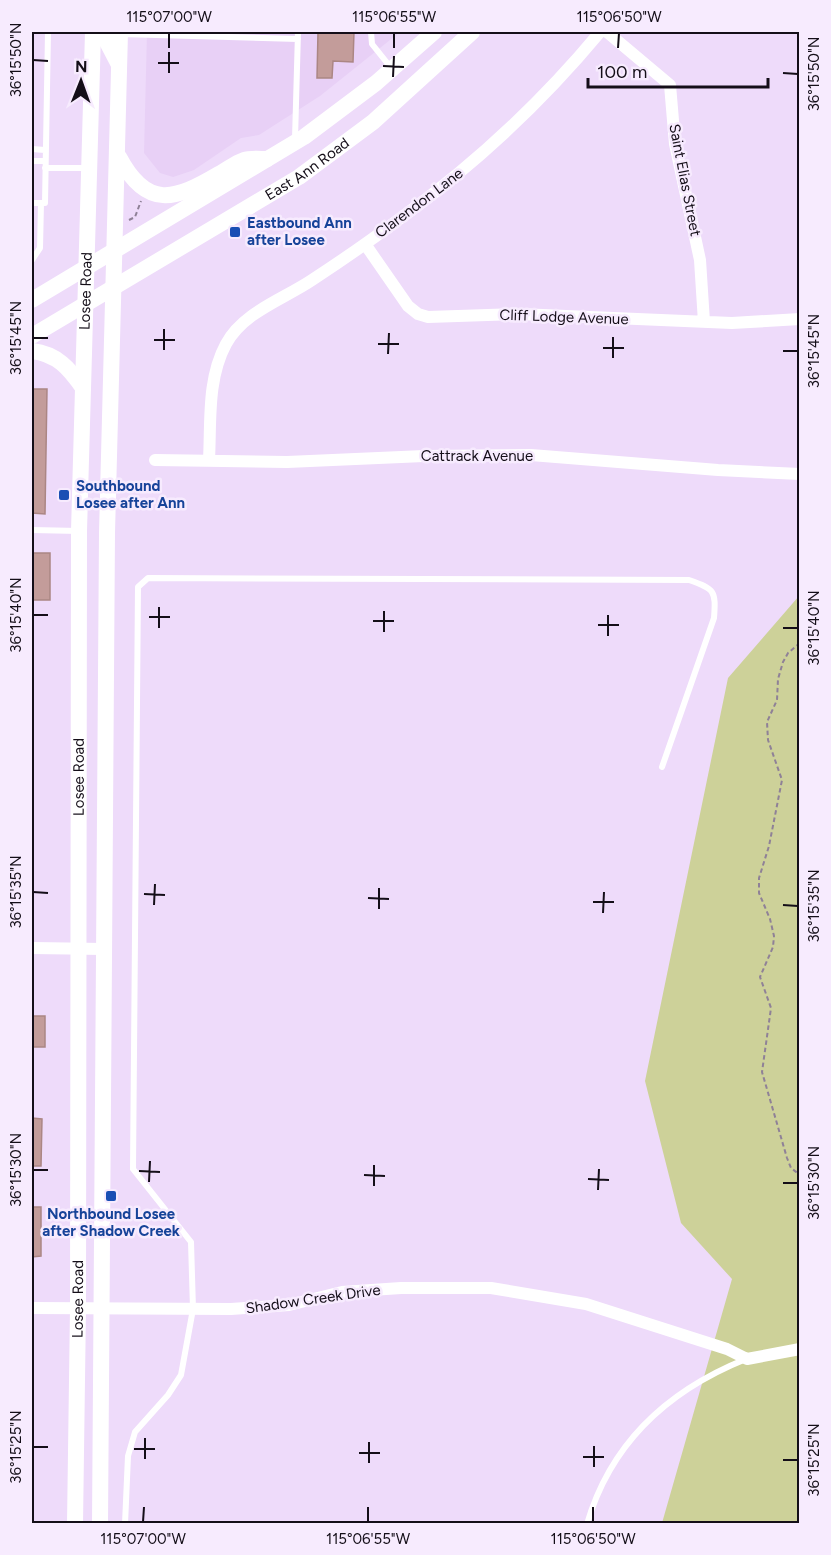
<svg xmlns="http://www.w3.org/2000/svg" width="831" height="1555" viewBox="0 0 831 1555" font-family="Figtree,sans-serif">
<rect width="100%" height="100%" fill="#eedbfa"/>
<path fill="#e8d0f6" d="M147,32h253l-80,64 -61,39 -18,3 -47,32 -21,7 -13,-4 -16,-20z"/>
<path fill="#cdd199" d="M799,596v927h-137l70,-244 -51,-56 -36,-142 83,-403z"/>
<path fill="#c39c9a" stroke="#ab8684" stroke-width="1.5" d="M318,32h36l-1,30 -20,-1 -1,17h-15z
M32,389h15l-2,125 -13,-1z
M33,553h17v47h-18z
M32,1016h13v31h-13z
M32,1118l10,1 -1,47h-9z
M32,1207h9v49l-9,1z"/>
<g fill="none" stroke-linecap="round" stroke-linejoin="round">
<path stroke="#8f8197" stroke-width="2" stroke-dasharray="4.5 3" stroke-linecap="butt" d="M129,220l6,-3 6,-16
M800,643l-12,10 -5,9 -5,17 -1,21 -10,22 1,18 14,40 -13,66 -10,32v15l11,26 4,17 -1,11 -13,30 11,31 -9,64 25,86 4,10 9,7"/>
<path stroke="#fff" stroke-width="6" d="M371,32l1,12 20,25
M120,34l178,5
M295,139l3,-107
M32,149l13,1
M32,161h13
M45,168h42
M32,203h13l3,-171
M32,260l8,-12 1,-45
M32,530l47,1
M125,1524l3,-68 7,-24 33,-37 13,-20 12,-66 -2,-67 -58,-73 5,-582 10,-9 541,2c26,9 27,11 25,38l-52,149
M587,1524c24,-82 82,-134 159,-165"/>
<path stroke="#fff" stroke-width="12" d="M607,32l63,53 5,59 25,116 4,62
M365,244l43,62 10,8 10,3 91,-3 213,9 68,-4
M155,460l132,2 137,-6 107,-1 187,15 82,4
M209,460c2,-38 -2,-81 17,-116 17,-32 58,-45 86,-64 29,-19 58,-39 86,-60 75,-54 143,-117 202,-188
M32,948l72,1
M32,1308l199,1 58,-4 53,-13 59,-4h90l95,16 141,45 20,10 53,-10"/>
<g stroke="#fff" stroke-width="16">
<path d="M106,32v8l12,23"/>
<path d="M119,157c28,53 56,43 100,17 8,-4 16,-11 25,-14 6,-2 16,-1 23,-1"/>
<path d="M32,300l272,-163 72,-54 58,-51"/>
<path id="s1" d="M32,336l267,-159 74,-55 99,-90"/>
<path d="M32,351c25,3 37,17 51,37"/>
<path id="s2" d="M75,1524l3,-216 1,-777 14,-499"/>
<path d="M100,1524l7,-991 13,-501"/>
</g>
</g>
<path fill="none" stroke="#140e18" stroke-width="2" d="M169,48v-15M394,48v-15M618,48l1,-15M33,60l15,1M158,63h21M383,66l21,1M169,73v-21M783,73l15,1M393,77l1,-21M33,338h15M154,340h21M378,344h21M603,348h21M164,350v-21M783,351h15M388,354l1,-21M613,358v-21M33,615h15M149,617h21M373,621h21M598,625h21M159,628v-21M783,628h15M384,632v-21M608,636v-21M33,892l15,1M144,894l21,1M368,898l21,1M593,902h21M154,905l1,-21M783,905l15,1M379,909v-21M603,913l1,-21M33,1170h15M139,1171l21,1M364,1175l21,1M588,1179l21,1M149,1182l1,-21M783,1183h15M374,1186v-21M598,1190l1,-21M33,1447h15M134,1449h21M359,1453h21M583,1457h21M145,1459v-21M783,1460h15M369,1463v-21M594,1467v-21M143,1522l1,-15M368,1522v-15M593,1522v-15"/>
<g fill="#1a4fb4" stroke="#f7ebfe" stroke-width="2">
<rect x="229" y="226" width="12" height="12" rx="3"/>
<rect x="58" y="489" width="12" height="12" rx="3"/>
<rect x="105" y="1190" width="12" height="12" rx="3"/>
</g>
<g text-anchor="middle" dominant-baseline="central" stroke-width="5" stroke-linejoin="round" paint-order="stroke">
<g font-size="15" fill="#140e18" stroke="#f7ebfe">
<text stroke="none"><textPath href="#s1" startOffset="322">East Ann Road</textPath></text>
<text transform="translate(685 180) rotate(79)">Saint Elias Street</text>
<text transform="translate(419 203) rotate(-37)">Clarendon Lane</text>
<text stroke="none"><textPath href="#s2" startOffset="1233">Losee Road</textPath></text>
<text transform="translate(564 317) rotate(2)">Cliff Lodge Avenue</text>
<text x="477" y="456">Cattrack Avenue</text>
<text stroke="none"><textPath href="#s2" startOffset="747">Losee Road</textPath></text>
<text stroke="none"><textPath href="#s2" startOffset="225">Losee Road</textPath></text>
<text transform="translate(313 1299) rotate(-8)">Shadow Creek Drive</text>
</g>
<g font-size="15" font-weight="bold" fill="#164399" stroke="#f7ebfe" text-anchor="start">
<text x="247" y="223">Eastbound Ann<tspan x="247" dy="17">after Losee</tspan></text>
<text x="76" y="486">Southbound<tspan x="76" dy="17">Losee after Ann</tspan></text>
<text x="111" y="1214" text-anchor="middle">Northbound Losee<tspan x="111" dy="17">after Shadow Creek</tspan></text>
</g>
</g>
<rect width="831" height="1555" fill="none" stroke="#f7ebfe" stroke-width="66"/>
<g transform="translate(81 81) rotate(1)" stroke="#f7ebfe" stroke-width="4.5" paint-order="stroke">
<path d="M0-4.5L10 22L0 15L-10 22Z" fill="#140e18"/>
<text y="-9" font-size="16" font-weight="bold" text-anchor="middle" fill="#140e18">N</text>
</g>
<path d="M588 78v9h180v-9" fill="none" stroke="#140e18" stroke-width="3"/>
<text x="597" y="78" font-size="18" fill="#140e18" stroke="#f7ebfe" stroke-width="4.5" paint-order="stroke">100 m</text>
<rect x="33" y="33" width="765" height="1489" fill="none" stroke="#140e18" stroke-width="2"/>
<g font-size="15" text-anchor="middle" fill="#140e18">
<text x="169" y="22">115°07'00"W</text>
<text x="394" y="22">115°06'55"W</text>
<text x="619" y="22">115°06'50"W</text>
<text transform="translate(16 60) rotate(-90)" y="5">36°15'50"N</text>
<text transform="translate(814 74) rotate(-90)" y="5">36°15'50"N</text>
<text transform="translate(16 338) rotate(-90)" y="5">36°15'45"N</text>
<text transform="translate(814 351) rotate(-90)" y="5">36°15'45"N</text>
<text transform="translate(16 615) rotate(-90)" y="5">36°15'40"N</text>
<text transform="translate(814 628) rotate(-90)" y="5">36°15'40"N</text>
<text transform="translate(16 892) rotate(-90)" y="5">36°15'35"N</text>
<text transform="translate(814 906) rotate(-90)" y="5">36°15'35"N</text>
<text transform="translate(16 1170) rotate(-90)" y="5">36°15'30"N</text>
<text transform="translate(814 1183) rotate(-90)" y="5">36°15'30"N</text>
<text transform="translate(16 1447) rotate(-90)" y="5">36°15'25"N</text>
<text transform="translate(814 1460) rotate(-90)" y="5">36°15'25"N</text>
<text x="143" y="1544">115°07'00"W</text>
<text x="368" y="1544">115°06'55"W</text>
<text x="593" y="1544">115°06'50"W</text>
</g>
</svg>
